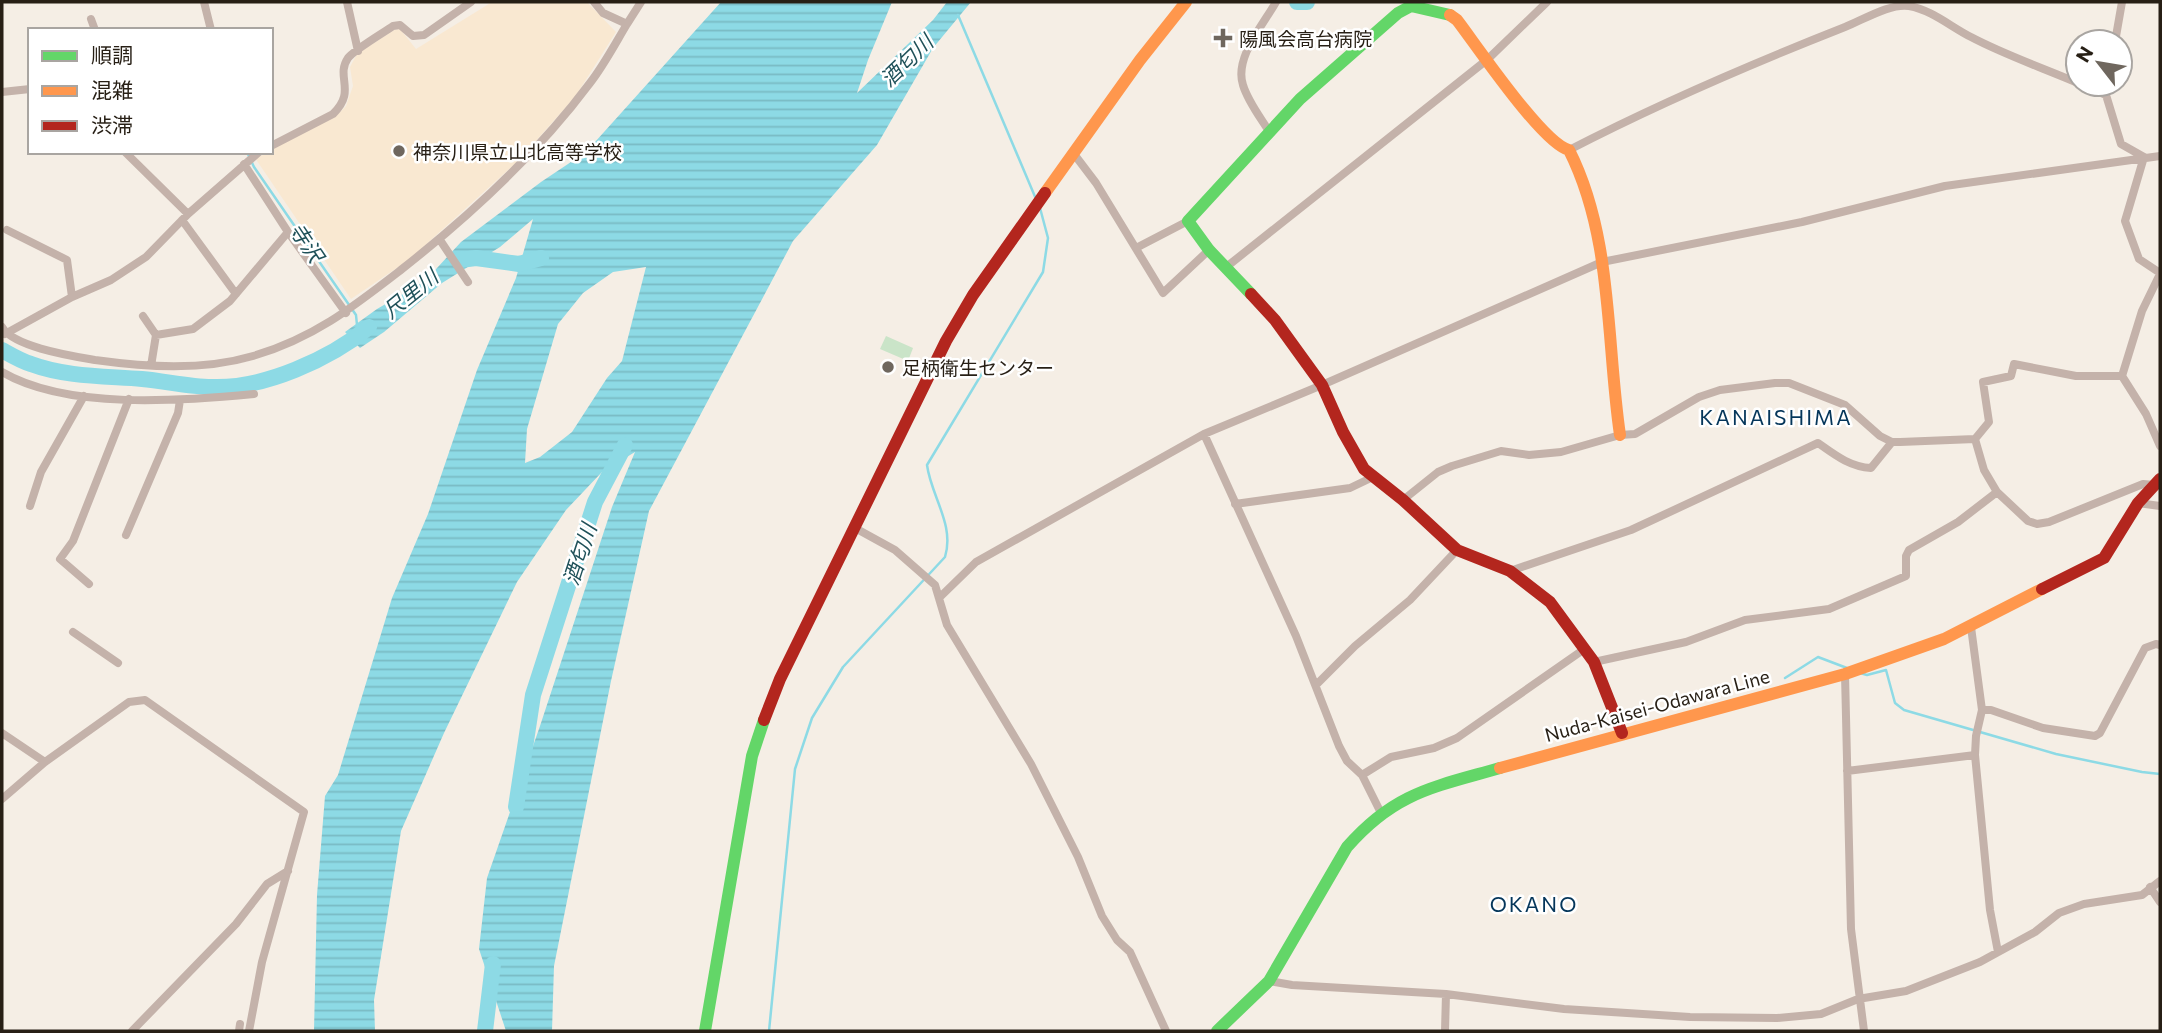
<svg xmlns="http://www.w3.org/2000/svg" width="2162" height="1033" viewBox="0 0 2162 1033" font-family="Commissioner,'Noto Sans JP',sans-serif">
<defs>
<pattern id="water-rules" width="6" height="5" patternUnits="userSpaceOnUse" patternTransform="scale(1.75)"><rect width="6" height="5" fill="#8ddae5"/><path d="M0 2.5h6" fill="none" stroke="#7abbc4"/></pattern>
</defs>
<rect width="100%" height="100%" fill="#f5eee5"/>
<path fill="#f9e8d1" d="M492,2h95l29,30 -41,65 -58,65 -107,97 -59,40 -96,-141 16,-6v-2l68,-37 7,-7 7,-20 -3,-19 7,-13 37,-24 6,-1 16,20z"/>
<path fill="#cae4c8" d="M886,336l27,12 -5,13 -28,-12z"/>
<path fill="url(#water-rules)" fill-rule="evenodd" d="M721,2h171l-24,58 -11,33 76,-73 14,-18h24l-38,46 -56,97 -84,96 -144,270 -38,170 -57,285 -2,65h-46l-27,-82 8,-71 53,-152 72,-219 23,-55 -33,20 -36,38 -49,72 -73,151 -43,98 -27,169 1,31h-61l3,-136 8,-99 13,-21 54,-177 36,-84 49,-144 39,-92 17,-59 -33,28 -58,36 -58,49 -24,16 -15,-16 32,-23 48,-28 36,-39 80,-60 45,-30zM646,267l-24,94 -15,17 -35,54 -32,25 -15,6 2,-34 31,-105 25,-31 30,-21z"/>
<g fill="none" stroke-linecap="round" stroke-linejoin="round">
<path stroke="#8ddae5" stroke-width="2.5" d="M958,15l78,184
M247,152l7,15 102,148 1,10
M1860,673l7,2 19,-5 9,33 9,7 152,44 86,18 18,2
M1785,678l33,-21 29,11
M769,1031l26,-262 17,-51 31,-51 102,-110c10,-32 -14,-61 -18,-92l116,-193 5,-34 -8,-30"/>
<path stroke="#8ddae5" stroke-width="16" d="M1297,2h10
M460,260l16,-2 43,6 22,-6
M2,350c9,5 19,11 29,14 35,13 74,12 111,15 23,2 47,8 70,8 52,2 118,-28 157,-60
M516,807l17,-112 62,-193 30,-57
M485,1031l8,-67"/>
<path stroke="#c4b2aa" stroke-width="8" d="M204,2l7,28
M347,2l11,49
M594,2l9,11 24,11 14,-22
M91,19l4,11
M2115,42l7,-40
M2081,84l25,11
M2108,84l-2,11 15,49 23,13
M2,92l28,-3
M1270,133c-9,-15 -22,-31 -27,-48 -9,-27 20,-60 33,-83
M271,146l62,-32c24,-23 2,-37 15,-56 6,-8 35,-25 45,-32l7,-1 13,11 11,-1 47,-33
M1569,150c89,-46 182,-86 276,-123 18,-7 45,-24 64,-21 23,4 42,21 62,31 34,18 72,31 107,46
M125,152l63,62
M1074,154l22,29 67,110 46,-43
M2144,157l-19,64 14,38 21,14
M244,164l44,68 58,81
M182,220l54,74
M7,230l60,30 5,37
M440,240l28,42
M1136,248l52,-27
M1225,268l263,-209 59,-57
M2160,274l-18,37 -20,65 24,38 14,32
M143,316l13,19 -5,31
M2,327c11,20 70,29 93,33 51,7 107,11 158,-4 61,-18 100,-49 149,-87 70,-55 135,-115 188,-186 14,-18 25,-39 37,-59
M5,334l67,-37 39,-17 35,-23 42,-43 71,-62
M156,335l37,-6 37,-28 58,-69
M2,372c65,38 179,29 252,22
M1204,434l92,202 43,110 8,15 15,14 19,38
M1975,439l9,31 13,22 31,29 9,3 12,-2 94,-38 12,1
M1403,500l35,-28 14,-6 49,-15 28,4 32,-3 59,-17 15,-1 64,-37 21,-7 55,-7h14l56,22 35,31 12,6h8l75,-3 14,-17 -6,-40 28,-6 3,-12 62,12h46
M2138,503l22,3
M1235,504l115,-16 23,-11
M30,506l11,-34 43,-76
M855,528l40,22 40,35 12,40 84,139 47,93 24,59 15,24 13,12 36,79
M126,535l52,-122 2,-13
M1510,571l121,-41 187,-87c17,12 32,24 53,25l21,-26
M89,584l-29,-25 13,-18 56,-142
M939,598l37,-36 228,-128 118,-49 280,-123 200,-40 143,-36 215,-30
M1971,627l11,83 -6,26 -1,19 15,155 8,42
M73,632l45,31
M1594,662l92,-20 59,-22 84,-11 77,-33v-20l3,-6 49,-28 39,-30
M1845,674l6,255 13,102
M1316,685l39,-39 55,-46 47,-50
M1982,710h9l52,18 52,8 5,-3 45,-85 11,-4 4,1
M2,733l43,29
M1847,771l128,-16
M1362,775l29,-18 43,-9 23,-10 126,-88
M2,799l43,-37 84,-60 16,-2 159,112 -42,150 -13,69
M2150,887l10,15
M1269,981l23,4 154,9 118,15 126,8 87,1 44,-4 37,-15 48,-8 74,-29 55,-30 24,-19 25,-9 58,-9 18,-14
M132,1031l104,-107 31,-40 21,-13
M239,1031l1,-7
M1445,1031l1,-37"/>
<path stroke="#63d668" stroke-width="12" d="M1251,294l-42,-44 -21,-29 112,-122 98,-86 13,-7 39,9
M705,1031l47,-275 12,-36
M1217,1031l52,-50 78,-134c48,-55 87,-60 153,-79"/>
<path stroke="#ff974d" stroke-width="12" d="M1450,15l7,5c20,26 86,124 112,130 44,87 37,190 51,285
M1045,193l95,-133 46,-58
M1500,768l345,-94 99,-35 98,-50"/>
<path stroke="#b3261e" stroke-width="12" d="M1251,294l24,26 47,65 21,47 21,37 39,31 54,50 53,21 40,31 44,60 28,71
M2042,589l62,-31 34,-55 22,-24
M764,720l16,-41 166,-338 27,-46 72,-102"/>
</g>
<g fill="#6f675e" stroke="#fff" stroke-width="2.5">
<path d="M1219.5 27.5h7v7h7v7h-7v7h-7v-7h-7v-7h7z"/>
<circle cx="399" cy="151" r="7"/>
<circle cx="888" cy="367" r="7"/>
</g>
<g text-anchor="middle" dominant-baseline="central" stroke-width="5" stroke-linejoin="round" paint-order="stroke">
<g font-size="19" fill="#271f15" stroke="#fff" text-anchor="start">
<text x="1239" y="38">陽風会高台病院</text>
<text x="413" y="151">神奈川県立山北高等学校</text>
<text x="902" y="367">足柄衛生センター</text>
</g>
<g font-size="19" fill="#271f15" stroke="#fff">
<text transform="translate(1657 705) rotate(-15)">Nuda-Kaisei-Odawara Line</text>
</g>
<g font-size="21" font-style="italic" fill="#1f5159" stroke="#fff">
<text transform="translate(906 60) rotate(-44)">酒匂川</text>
<text transform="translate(307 242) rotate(56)">寺沢</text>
<text transform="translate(410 293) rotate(-39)">尺里川</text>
<text transform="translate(579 554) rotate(-72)">酒匂川</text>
</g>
<g font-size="21" letter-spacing="2" fill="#05365a" stroke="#fff">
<text x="1776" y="416">KANAISHIMA</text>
<text x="1534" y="903">OKANO</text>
</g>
</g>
<rect width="2162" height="1033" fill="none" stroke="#271f15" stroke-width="7"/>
<rect x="28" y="28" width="245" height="126" fill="#ffffff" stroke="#a9a5a1" stroke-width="2"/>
<rect x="42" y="51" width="35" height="10" fill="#63d668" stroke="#a9a5a1" stroke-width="2"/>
<text x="91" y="63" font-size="21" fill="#271f15">順調</text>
<rect x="42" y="86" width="35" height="10" fill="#ff974d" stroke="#a9a5a1" stroke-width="2"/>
<text x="91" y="98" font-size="21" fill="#271f15">混雑</text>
<rect x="42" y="121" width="35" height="10" fill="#b3261e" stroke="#a9a5a1" stroke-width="2"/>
<text x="91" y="133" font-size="21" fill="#271f15">渋滞</text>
<g transform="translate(2099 63) rotate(301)"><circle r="33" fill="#ffffff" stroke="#a9a5a1" stroke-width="2"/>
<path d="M0-5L12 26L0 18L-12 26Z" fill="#6f675e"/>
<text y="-10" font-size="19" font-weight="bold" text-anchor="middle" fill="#271f15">N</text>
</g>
</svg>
